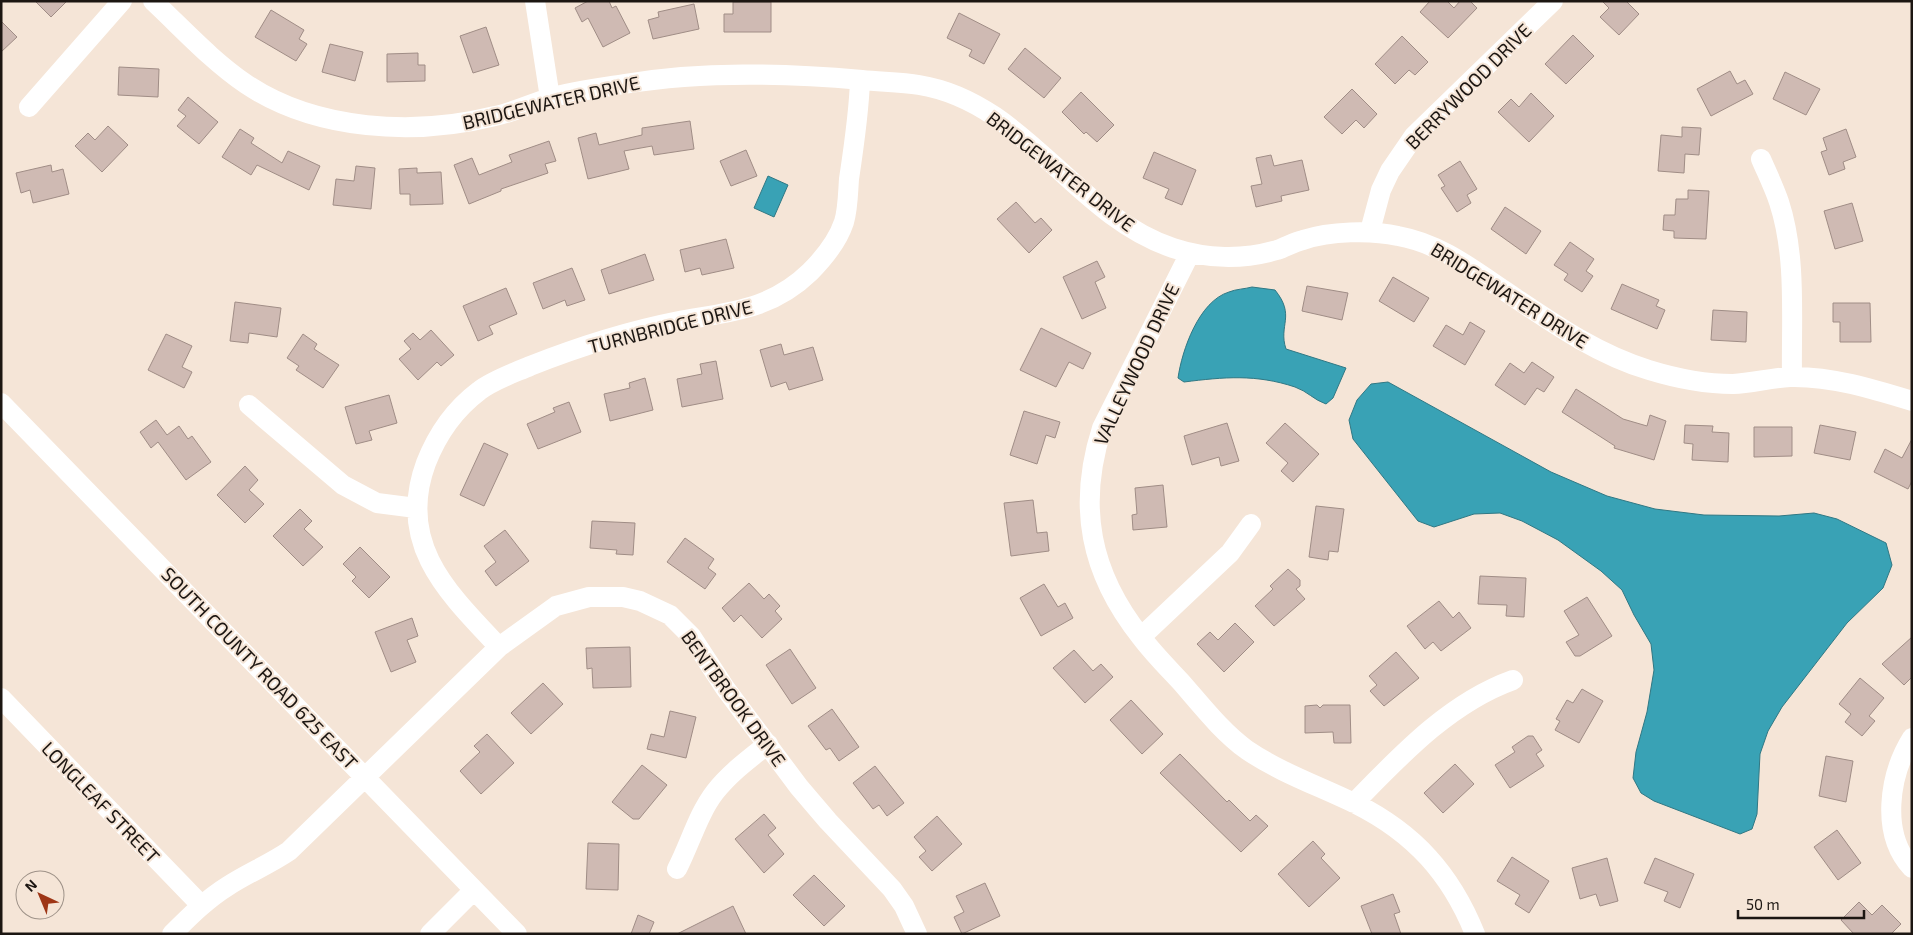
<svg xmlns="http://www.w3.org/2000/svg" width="1913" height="935" viewBox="0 0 1913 935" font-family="'Exo 2',sans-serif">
<rect width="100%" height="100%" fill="#f5e5d7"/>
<path fill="#39a2b5" stroke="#307884" d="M768,176l20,9 -14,32 -20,-9z
M1252,287l23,3c21,26 3,35 11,59l60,19 -13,30 -7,6c-12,-4 -19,-13 -31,-17 -39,-13 -71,-10 -111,-5l-6,-4c4,-28 21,-77 51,-86 7,-3 16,-3 23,-5z
M1388,382l163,90 56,24 48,13 49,6 75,1 35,-3 23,6 49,24 6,22 -9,23 -36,35 -65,84 -14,24 -8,23 -3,60 -5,15 -12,5 -86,-33 -13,-8 -8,-15 3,-26 11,-40 7,-42 -3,-26 -17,-29 -12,-25 -21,-19 -43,-31 -36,-19 -22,-8 -26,1 -40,13 -16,-6 -65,-82 -4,-19 8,-20 14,-16z"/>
<path fill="#cfbab3" stroke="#a08d86" d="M35,1h32l-16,16z
M588,1h21l3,7 4,-2 14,27 -27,14 -15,-29 -6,4 -7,-14z
M1430,1h17l7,7 6,-7h10l7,7 -29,30 -28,-26z
M1602,1h24l13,13 -20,21 -19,-18 9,-9z
M733,2h38v30h-47v-18h9z
M694,4l5,25 -46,10 -5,-19 11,-3 -1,-5z
M271,10l33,20 -5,9 8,5 -11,17 -41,-24z
M959,13l41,21 -16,30 -15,-8 3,-6 -25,-12z
M1,21l16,16 -16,15z
M486,27l13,38 -26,8 -13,-37z
M1573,35l21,21 -28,28 -21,-20z
M1402,36l26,26 -13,13 -6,-5 -14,14 -20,-20z
M330,44l33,8 -8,29 -33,-9z
M1025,48l36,30 -17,20 -36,-29z
M418,53v12h7v16l-38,1v-28z
M119,67l40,2 -1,28 -40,-2z
M1730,71l7,13 8,-4 8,14 -42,22 -14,-27z
M1785,72l35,17 -14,26 -33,-16z
M1352,89l25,25 -13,14 -8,-8 -14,14 -18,-17z
M1081,92l33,33 -17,17 -11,-10 -2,2 -22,-22z
M1531,93l23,23 -25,26 -31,-30 13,-13 8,8z
M188,97l30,25 -19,22 -22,-18 9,-10 -8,-6z
M690,121l4,28 -40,6 -2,-9 -28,5 5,18 -41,10 -10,-41 18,-5 3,12 43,-10v-7z
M108,126l20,19 -26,27 -27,-26 13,-13 7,7z
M1682,127l19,1 -2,27 -14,-1 -1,19 -26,-2 3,-36 21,2z
M240,129l14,9 -3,5 31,20 6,-12 32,15 -11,24 -52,-25 -6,10 -29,-18z
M1846,129l10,28 -13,5 2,7 -16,6 -8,-23 6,-2 -4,-12z
M549,141l7,20 -11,3 3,9 -47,16v2l-32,13 -15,-39 18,-7 7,17 33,-13 -3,-7z
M746,150l11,26 -26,10 -11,-25z
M1154,152l42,18 -14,35 -17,-7 4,-9 -26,-11z
M1271,155l3,11 28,-6 7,30 -28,6 1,5 -26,6 -5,-21 11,-2 -6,-26z
M1460,161l17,28 -10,6 4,8 -14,9 -16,-24 4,-2 -7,-11z
M51,165l1,7 11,-3 6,25 -36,9 -3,-13 -9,3 -5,-20z
M356,166l19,2 -4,41 -38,-4 3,-26 18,2z
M417,168v5l24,-1 2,32 -33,1v-11h-10l-1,-25z
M1688,190l21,1 -3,48 -32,-1v-7l-11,-1 1,-15h11l1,-16h12z
M1016,202l19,21 6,-5 11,12 -23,23 -32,-34z
M1852,203l11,38 -28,8 -11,-38z
M1505,207l36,24 -15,23 -35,-25z
M726,239l8,29 -32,7 -2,-7 -15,4 -5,-22z
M1570,242l24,17 -8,12 7,5 -11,16 -18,-12 4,-6 -14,-9z
M645,254l9,26 -45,14 -8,-24z
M1097,261l8,16 -10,5 11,26 -24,11 -19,-42z
M572,268l13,32 -18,6 -2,-6 -22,9 -10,-26z
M1393,277l36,21 -15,24 -35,-21z
M1622,284l37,16 -3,6 9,4 -8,19 -46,-20z
M1307,286l41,7 -6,27 -40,-9z
M506,288l11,26 -28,12 4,8 -15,7 -15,-35z
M235,302l46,6 -4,29 -28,-4 -1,10 -18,-2z
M1833,303h37l1,39h-31v-20h-7z
M1713,310l34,2 -1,30 -35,-2z
M1470,322l15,9 -20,34 -32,-19 13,-21 17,10z
M1041,328l50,25 -8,16 -14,-7 -13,25 -36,-17z
M431,330l23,25 -13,11 -4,-4 -19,18 -19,-21 12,-10 -7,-8 9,-8 7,7z
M166,334l26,12 -10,21 10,5 -8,16 -36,-18z
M303,334l14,10 -3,5 25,16 -16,23 -27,-18 3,-4 -12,-8z
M781,344l3,11 29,-8 10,33 -34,10 -3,-8 -15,5 -11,-37z
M716,361l7,38 -41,8 -5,-28 25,-5 -2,-10z
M1532,362l22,15 -10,15 -7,-4 -12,17 -30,-20 15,-22 14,10z
M645,378l8,32 -43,11 -6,-27 26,-6 -1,-5z
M1576,389l47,30 24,7 3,-11 16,6 -12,39 -40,-12 1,-2 -53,-34z
M389,395l8,28 -28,8 3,9 -16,4 -11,-37z
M569,402l12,30 -43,17 -11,-25 28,-12 -2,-4z
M1024,411l36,11 -5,16 -9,-3 -9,29 -27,-9z
M156,420l11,15 12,-9 9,13 4,-3 19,26 -25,18 -28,-38 -7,6 -11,-16z
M1227,423l12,38 -18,5 -2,-9 -27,8 -8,-29z
M1285,423l34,31 -26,28 -12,-11 7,-8 -22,-20z
M1685,425l28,1 -1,6 17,1 -1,29 -36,-2 1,-16 -9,-1z
M1820,425l36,7 -6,28 -36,-7z
M1754,427h38v29l-38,1z
M1912,439v42l-4,8 -34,-17 11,-23 17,9z
M484,443l24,11 -24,52 -24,-11z
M245,466l13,14 -9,10 15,14 -19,19 -28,-28z
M1163,485l4,42 -34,3 -1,-15 5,-1 -2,-26z
M1033,500l4,33 10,-1 2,19 -38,5 -7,-53z
M1316,506l28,3 -6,43 -9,-1 -1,9 -19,-3z
M300,509l12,12 -8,8 19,18 -20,19 -30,-30z
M592,521l43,2 -2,32 -17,-1 1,-4 -27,-2z
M505,530l24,31 -33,25 -11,-15 11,-9 -12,-16z
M685,538l29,21 -6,9 8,6 -11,15 -38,-27z
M360,547l30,30 -21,21 -17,-17 4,-4 -13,-13z
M1288,569l12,11v6l-4,3 9,10 -31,27 -19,-20 18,-17 -3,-3z
M1480,576l46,2 -2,39 -18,-1 1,-11 -29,-1z
M749,583l15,16 5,-5 11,12 -5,5 7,8 -20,19 -21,-23 -7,7 -12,-14z
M1044,584l14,23 7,-4 8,15 -32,18 -21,-38z
M1587,597l25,39 -32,20h-5l-9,-14 13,-7 -15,-24z
M1439,601l14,17 6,-6 12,16 -30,23 -8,-9 -8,7 -18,-23z
M412,618l6,18 -11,4 9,22 -25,10 -16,-40z
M1235,623l19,19 -30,30 -27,-28 13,-12 8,8z
M1912,637v40l-8,8 -22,-21z
M630,647l1,40 -38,1 -1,-20 -5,1 -1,-21z
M790,649l26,39 -24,16 -26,-39z
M1074,650l19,21 8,-7 12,13 -28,26 -32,-35z
M1396,652l23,26 -35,28 -14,-15 7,-6 -8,-9z
M1860,678l24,20 -15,18 6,5 -13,15 -17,-14 6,-8 -12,-10z
M543,683l20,21 -32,30 -20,-21z
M1582,689l21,12 -24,42 -24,-13 5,-9 -4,-2 11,-19 6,3z
M1131,700l32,34 -21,20 -32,-34z
M1317,705l3,3 3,-3h27l1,38h-17l-1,-11 -28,1v-27z
M832,709l27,38 -20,14 -9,-13 -4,2 -18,-24z
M670,711l26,6 -10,41 -39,-9 4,-15 13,3z
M487,734l27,29 -33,31 -21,-23 20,-19 -6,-6z
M1528,736h5l9,14 -6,4 8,12 -34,22 -15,-23 20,-13 -3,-5z
M1180,754l47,48 2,-2 21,21 6,-6 12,11 -27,26 -81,-79z
M1826,756l27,5 -7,41 -27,-6z
M1455,764l19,20 -31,29 -19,-20z
M642,765l25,20 -28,34h-6l-21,-17z
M875,766l29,37 -17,13 -8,-11 -6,4 -20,-26z
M764,814l12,14 -8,7 16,19 -20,19 -29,-34z
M937,816l25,28 -30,27 -13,-14 7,-6 -12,-14z
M1837,830l24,33 -23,17 -24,-33z
M1313,841l12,13 -4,4 19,20 -31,29 -31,-33z
M588,843l31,1 -1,46 -32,-1z
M1512,857l37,24 -20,32 -14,-9 5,-9 -23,-14z
M1607,858l11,43 -18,5 -4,-12 -16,5 -8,-31z
M1655,858l39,16 -14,34 -16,-7 4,-9 -24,-9z
M814,875l31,31 -21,20 -31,-31z
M985,883l15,33 -38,18 -8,-17 10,-5 -8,-16z
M1393,894l7,18 -6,2 7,20h-29l-11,-28z
M1859,902l13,13 10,-10 19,19 -10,10h-37l-13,-14z
M733,906l13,28h-69z
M638,915l16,7 -5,12h-18z"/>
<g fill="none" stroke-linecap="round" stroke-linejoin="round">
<path stroke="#fff" stroke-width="20" d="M153,1c30,28 59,60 93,83 70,47 169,52 249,32 19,-4 36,-12 54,-18 25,-7 50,-10 75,-14 79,-13 159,-11 238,-4 19,2 39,2 57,5 106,17 155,130 254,163 33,11 70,12 104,2 9,-3 17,-8 26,-10 27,-9 68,-10 95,-4 39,7 69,29 101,51 48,32 94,66 150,83 26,8 57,14 84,14 19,-1 38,-6 57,-7 41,-1 83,12 122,24
M535,1l15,97
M29,107l93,-106
M1761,159c6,14 13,28 18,43 18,55 12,118 13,175
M1370,231l11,-41 9,-19 24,-35 139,-135
M1190,253l-88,175c-25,78 -12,145 39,209 12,16 27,31 40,45 21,24 41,50 66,68 34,23 72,36 109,54 58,29 95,70 119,130
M1,403l516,531
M249,405l94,80 34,18 39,5
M1141,637l89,-84 21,-29
M499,647c-51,-54 -103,-103 -73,-184 11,-28 29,-54 53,-72 14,-11 35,-18 51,-25 48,-19 98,-35 149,-45 50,-9 92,-11 131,-49 13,-13 28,-32 34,-50 4,-13 4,-30 5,-43 5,-33 10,-66 11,-99
M1,698l200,207
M1912,738c-23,37 -32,96 0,130
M1354,803c46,-47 95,-100 159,-123
M677,869c13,-25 21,-55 38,-77 15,-19 34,-33 53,-48
M172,934c18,-18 35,-35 56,-48 20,-13 42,-22 61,-35l210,-204 57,-41 33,-9h34l17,4 30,14 21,21 34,52 74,99 29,34 64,68 12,17 13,28
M430,934l44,-44"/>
</g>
<g text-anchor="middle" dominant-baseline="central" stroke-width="4" stroke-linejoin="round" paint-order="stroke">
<g font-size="19" fill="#1c1612" stroke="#f5e5d7">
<text transform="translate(1468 86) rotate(-45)">BERRYWOOD DRIVE</text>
<text transform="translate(551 102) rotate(-13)">BRIDGEWATER DRIVE</text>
<text transform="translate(1061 171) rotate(38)">BRIDGEWATER DRIVE</text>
<text transform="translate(1510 295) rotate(32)">BRIDGEWATER DRIVE</text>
<text transform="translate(670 326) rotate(-14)">TURNBRIDGE DRIVE</text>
<text transform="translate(1136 364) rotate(-65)">VALLEYWOOD DRIVE</text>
<text transform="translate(260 668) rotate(46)">SOUTH COUNTY ROAD 625 EAST</text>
<text transform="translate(734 698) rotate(54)">BENTBROOK DRIVE</text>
<text transform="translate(101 802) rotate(46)">LONGLEAF STREET</text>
</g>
</g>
<rect width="1913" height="935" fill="none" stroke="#1c1612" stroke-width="5"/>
<g transform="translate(40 895) rotate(316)"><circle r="24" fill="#f5e5d7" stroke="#9e9288"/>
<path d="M0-4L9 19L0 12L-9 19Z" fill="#9e3616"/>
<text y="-8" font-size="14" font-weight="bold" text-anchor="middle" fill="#1c1612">N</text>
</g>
<path d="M1738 910v8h126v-8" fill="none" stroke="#1c1612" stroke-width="2.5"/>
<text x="1746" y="910" font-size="15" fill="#1c1612" stroke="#f5e5d7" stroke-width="4" paint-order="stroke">50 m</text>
</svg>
